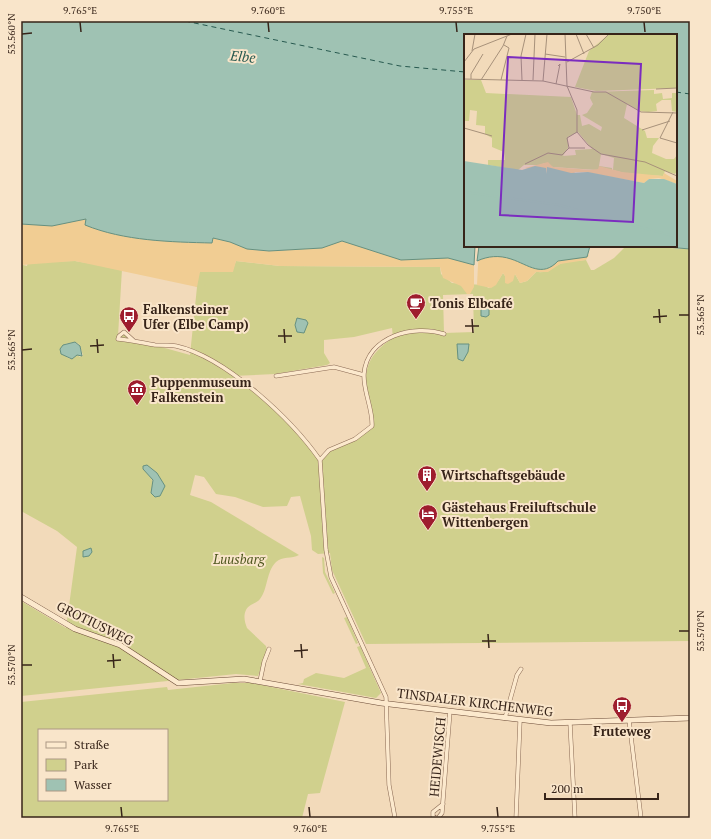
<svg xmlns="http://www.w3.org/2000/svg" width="711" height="839" viewBox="0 0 711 839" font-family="'PT Serif',serif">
<rect width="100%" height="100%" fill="#f2daba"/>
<path fill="#d0d08d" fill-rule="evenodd" d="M626,246l64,3v392l-324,3 -34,-74 -2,-17 -12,1 -6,-4 -1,-14 -11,-40 -9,1 -4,9 -24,1 -28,-10 -19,-3 -12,-17 -9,-2 -5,20 21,7 88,53c-7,4 -17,1 -23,7 -10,10 -8,27 -16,37 -4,5 -11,5 -14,11 -3,6 -1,13 1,18l19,18 1,5 -9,25 -22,-2 -215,22v-95l45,27 11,-81 -20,-16 -36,-20v-252l2,6 4,1 1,-4 47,-1 47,8 -4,67 5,-3 6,5 61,17 7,-68 -6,-3 9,-12h32l4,-11 44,5 160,1 1,7 11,9 31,2 6,3 9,-7 5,-8 2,3h8l2,-2 5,9 7,-2 9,-9c15,1 12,-3 24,-8 7,-3 18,-3 26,-4l5,10h3l20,-12zM473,294l1,38 -30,1 -1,-38zM392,328l1,10c-39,25 -26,49 -20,87l-5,6 -12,9 -27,10 -7,11 -15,-19 -48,-48 -27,-18 43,-2 52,-9 3,-2 -6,-10v-13l30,-3zM75,342l4,2 4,11 -3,2 -3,-2 -5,4 -4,-1 -8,-9 5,-5zM151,468l6,5 7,12 -6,12 -4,-1 -3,-5c5,-11 -1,-14 -8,-22z
M322,557l2,1 1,14 10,21 -2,1 -10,-21z
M347,617l11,26 -2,1 -12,-26z
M360,646l21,47 -5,5 -78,-14 5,-1 1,-4 12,-6 28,5 22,-10 -9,-21z
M233,683h18l94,19 -25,91 -12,1 -6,24h-281v-116l146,-15 1,3zM39,730h128v70h-128z"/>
<path fill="#f1cd93" d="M341,216l124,30 9,14v27l-4,7h-3l-6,-8 -18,-8 -3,-11 -160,-1 -44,-5 -3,11h-33l-3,15 -122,-26 -54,4v-41c22,2 43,0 65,-6l12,12 17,4 66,8 31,1 1,-5 17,4 17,7 22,2 53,-3z
M479,246l110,9 -3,5 -26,4 -12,8h-12l-9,9 -7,2 -5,-9 -2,7 -5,3 -3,-1v-7l-2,-3 -7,12 -5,3 -14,-3z"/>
<path fill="#9fc2b3" stroke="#669080" d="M21,21h669v228l-35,-3h21v-211h-211v211h10l-1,19 -26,-7 -47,2 -59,-19 -20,7 -53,3 -22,-2 -17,-7 -17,-4 -1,5c-41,-1 -88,-2 -127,-18l1,-6 -34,7 -31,-2z
M479,246h111l-3,11 -29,4c-16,17 -29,4 -47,-2 -12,-4 -23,-3 -34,2z
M483,304l3,1 3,5v5l-3,2 -5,-1v-8z
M297,318l9,2 2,3 -4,10 -7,-1 -2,-7z
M75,342l5,4 2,10 -5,-1 -5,4 -11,-5 -1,-5 3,-4z
M457,344h12l-1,8 -5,9 -5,-2z
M147,465l10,8 8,13 -5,10 -5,1 -4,-4 2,-13 -10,-11v-3z
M91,548l1,4 -3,4 -6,1v-6z"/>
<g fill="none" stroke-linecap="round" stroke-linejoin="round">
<path stroke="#27594f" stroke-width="1" stroke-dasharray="5 4" stroke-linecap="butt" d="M185,21l215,45 65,6
M676,92l14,2"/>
<g stroke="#8a6953" stroke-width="4.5">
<path id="street" d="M134,341l-10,-9 -5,4 -1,3c13,1 24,4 37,6 7,0 14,0 21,1 50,11 116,74 144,114
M276,376l58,-9 30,8
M260,681l4,-19 5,-13
M505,718l12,-43 4,-6
M629,720l12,98
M570,723l5,95
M395,818l-6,-33 -3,-88 -55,-120 -5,-27 -6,-90 9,-10 26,-11 17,-13c1,-17 -9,-35 -8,-52 3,-38 50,-50 80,-40
M436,818l-3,-2v-4l10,-8
M438,818l4,-5 8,-102
M516,818l4,-97"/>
</g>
<g stroke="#6b4a36" stroke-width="6">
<path id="secondary" d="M21,597l54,32 45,16 58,38 66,-4 137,24 170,20 139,-5"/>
</g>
<use href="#street" stroke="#fce9cd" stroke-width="3.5"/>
<use href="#secondary" stroke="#fce9cd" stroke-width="5"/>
</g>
<path fill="none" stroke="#372419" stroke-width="1.5" d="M80,22l1,10M268,22l1,10M456,22l1,10M644,22l1,10M22,34l10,-1M659,309l1,14M679,315h10M653,317l14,-1M472,319l1,14M465,326h14M284,329l1,14M278,336h14M97,339l1,14M90,346l14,-1M22,350l10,-1M679,631h10M488,634l1,14M482,641h14M301,644l1,14M294,651l14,-1M113,654l1,14M107,661l14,-1M22,665h10M121,807l1,10M309,807l1,10M497,807l1,10"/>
<defs>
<g id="cafe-pin" transform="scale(1)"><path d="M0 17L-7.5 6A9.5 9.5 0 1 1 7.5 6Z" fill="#9e1d2e" stroke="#f9e5ca"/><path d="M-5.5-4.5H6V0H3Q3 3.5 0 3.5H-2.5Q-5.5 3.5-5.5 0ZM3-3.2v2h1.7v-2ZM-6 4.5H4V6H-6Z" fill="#fff"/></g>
<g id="bus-pin" transform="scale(1)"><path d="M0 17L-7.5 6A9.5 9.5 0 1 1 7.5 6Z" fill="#9e1d2e" stroke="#f9e5ca"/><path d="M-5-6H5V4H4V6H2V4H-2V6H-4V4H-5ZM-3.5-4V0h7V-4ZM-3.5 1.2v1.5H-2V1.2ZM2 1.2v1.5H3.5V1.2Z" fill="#fff"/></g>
<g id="museum-pin" transform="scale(1)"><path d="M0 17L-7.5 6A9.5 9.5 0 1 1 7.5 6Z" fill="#9e1d2e" stroke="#f9e5ca"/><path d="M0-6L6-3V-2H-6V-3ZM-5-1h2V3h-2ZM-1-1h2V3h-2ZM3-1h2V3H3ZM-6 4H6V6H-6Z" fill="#fff"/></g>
<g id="building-pin" transform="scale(1)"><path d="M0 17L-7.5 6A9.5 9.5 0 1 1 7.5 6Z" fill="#9e1d2e" stroke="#f9e5ca"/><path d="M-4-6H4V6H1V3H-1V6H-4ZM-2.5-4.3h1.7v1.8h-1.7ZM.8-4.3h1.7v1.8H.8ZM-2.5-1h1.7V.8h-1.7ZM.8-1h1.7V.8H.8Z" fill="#fff"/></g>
<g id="hotel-pin" transform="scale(1)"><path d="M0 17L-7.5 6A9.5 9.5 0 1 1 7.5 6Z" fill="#9e1d2e" stroke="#f9e5ca"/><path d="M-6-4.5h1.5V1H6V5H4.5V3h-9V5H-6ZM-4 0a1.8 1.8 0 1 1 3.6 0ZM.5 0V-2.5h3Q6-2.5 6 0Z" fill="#fff"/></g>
</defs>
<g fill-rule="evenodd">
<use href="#cafe-pin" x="416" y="303"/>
<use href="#bus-pin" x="129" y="316"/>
<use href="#museum-pin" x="137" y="389"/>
<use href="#building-pin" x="427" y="475"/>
<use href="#hotel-pin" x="428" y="514"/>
<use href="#bus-pin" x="622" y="706"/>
</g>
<g text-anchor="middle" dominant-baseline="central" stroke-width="4" stroke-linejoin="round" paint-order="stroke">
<g font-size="13" font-weight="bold" fill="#372419" stroke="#f9e5ca" text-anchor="start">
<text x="430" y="303">Tonis Elbcafé</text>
<text x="143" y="309">Falkensteiner<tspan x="143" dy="15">Ufer (Elbe Camp)</tspan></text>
<text x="151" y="382">Puppenmuseum<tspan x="151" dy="15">Falkenstein</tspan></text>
<text x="441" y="475">Wirtschaftsgebäude</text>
<text x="442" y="507">Gästehaus Freiluftschule<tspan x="442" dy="15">Wittenbergen</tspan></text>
<text x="622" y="731" text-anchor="middle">Fruteweg</text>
</g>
<g font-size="13" font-style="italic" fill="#4e561e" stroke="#f9e5ca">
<text x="239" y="559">Luusbarg</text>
</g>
<g font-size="13" fill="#372419" stroke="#f9e5ca">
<text transform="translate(95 623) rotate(26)">GROTIUSWEG</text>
<text transform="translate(475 702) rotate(7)">TINSDALER KIRCHENWEG</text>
<text transform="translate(437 757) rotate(-85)">HEIDEWISCH</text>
</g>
<g font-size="14" font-style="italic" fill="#27594f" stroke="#f9e5ca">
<text transform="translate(243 56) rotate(6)">Elbe</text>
</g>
</g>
<g transform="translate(464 34)">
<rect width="213" height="213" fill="#f2daba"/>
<path d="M145,0h68v54l-81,3 -21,-4 14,-36zM0,46h17l5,13 85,4 6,18h3l2,11 7,-2 12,7 1,-4 -20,-12 5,-2 6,-9 -3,-6 2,-6 62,-2v4l8,-1 1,6 9,-1v-5h4l1,-4v23l-5,-1 -1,-11h-9l-6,4 1,7 -9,1 -8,-1 -13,-7 -3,14 21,13 2,7h12l-6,8 -1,7 14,6h8l3,-4v16l-2,3 -10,-3 -2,5 -35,-2 -15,-4 1,-12 -13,-4 -2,12 13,2v3l-59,-4 -9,-4 -3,2h-17l-6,5 -30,-5v-5h17l-1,-8 -12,-5v-9l-7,-4v-8l-9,-1 1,-14 -7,-1 -1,11h-4zM114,98l14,17 -17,1 1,5 -13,1 5,-8v-11z" fill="#d0d08d" fill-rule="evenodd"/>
<path d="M84,128l5,5 38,3 7,-1 1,-3 23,6 41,4 1,-3 13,8v3l-18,-6 -10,1 -5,4 -59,-11h-10l-4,6 -24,-2v-9l-1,7 -21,-6z" fill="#f1cd93"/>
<path d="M0,127l58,9 13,-4 11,2v6l1,-7 24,6 17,-1 56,11 5,-4h15l13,5v63h-213z" fill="#9fc2b3"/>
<path fill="none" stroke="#9fc2b3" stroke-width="2" d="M0,158l95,13 118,32"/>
<path fill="none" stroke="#a7917a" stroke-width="1" d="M101,0l2,52 10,24v22M112,0l8,20M122,0l8,14M8,17l3,-17M81,20l20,3M0,28l10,-13 38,-15M103,28l31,-17 11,-11M0,45l79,2 51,11h12l35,20 36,1M7,45v-5l12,-20M17,46l22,-34 4,-10M37,46l8,-32 -5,-3M58,46l-1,-24 5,-22M69,46l2,-46M79,47l4,-47M92,50l4,-20 -2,2M192,55l21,-1M209,78l-13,26 17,5M0,94l28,8M178,96l28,-9M113,98l11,13 13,9 44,8 32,14M105,114l-2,-10 10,-6M105,114h16M61,130l23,-11 14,2 7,-7"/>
<path fill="#7b2cbf" fill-opacity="0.15" stroke="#7b2cbf" stroke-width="2" d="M44,23l133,7 -8,158 -133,-7z"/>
<rect width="213" height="213" fill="none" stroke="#372419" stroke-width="2"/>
</g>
<rect width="711" height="839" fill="none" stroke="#f9e5ca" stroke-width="44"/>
<rect x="38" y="729" width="130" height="72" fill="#f9e5ca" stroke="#ab9883"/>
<rect x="46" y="742" width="20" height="6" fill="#fce9cd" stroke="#ab9883"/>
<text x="74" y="749" font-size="12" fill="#372419">Straße</text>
<rect x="46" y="759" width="20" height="12" fill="#d0d08d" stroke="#ab9883"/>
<text x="74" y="769" font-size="12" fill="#372419">Park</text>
<rect x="46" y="779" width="20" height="12" fill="#9fc2b3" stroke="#ab9883"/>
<text x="74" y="789" font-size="12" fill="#372419">Wasser</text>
<path d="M545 793v6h113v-6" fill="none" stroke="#372419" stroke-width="2"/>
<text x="551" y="793" font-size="12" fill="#372419" stroke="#f9e5ca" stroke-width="3" paint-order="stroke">200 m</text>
<rect x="22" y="22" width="667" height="795" fill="none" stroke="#372419" stroke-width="1.5"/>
<g font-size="10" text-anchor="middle" fill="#372419">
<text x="80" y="14">9.765°E</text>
<text x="268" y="14">9.760°E</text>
<text x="456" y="14">9.755°E</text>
<text x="644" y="14">9.750°E</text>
<text transform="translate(11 34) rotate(-90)" y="4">53.560°N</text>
<text transform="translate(700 315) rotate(-90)" y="4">53.565°N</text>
<text transform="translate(11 350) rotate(-90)" y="4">53.565°N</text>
<text transform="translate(700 631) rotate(-90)" y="4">53.570°N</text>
<text transform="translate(11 665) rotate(-90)" y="4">53.570°N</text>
<text x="122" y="832">9.765°E</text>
<text x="310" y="832">9.760°E</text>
<text x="498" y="832">9.755°E</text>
</g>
</svg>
